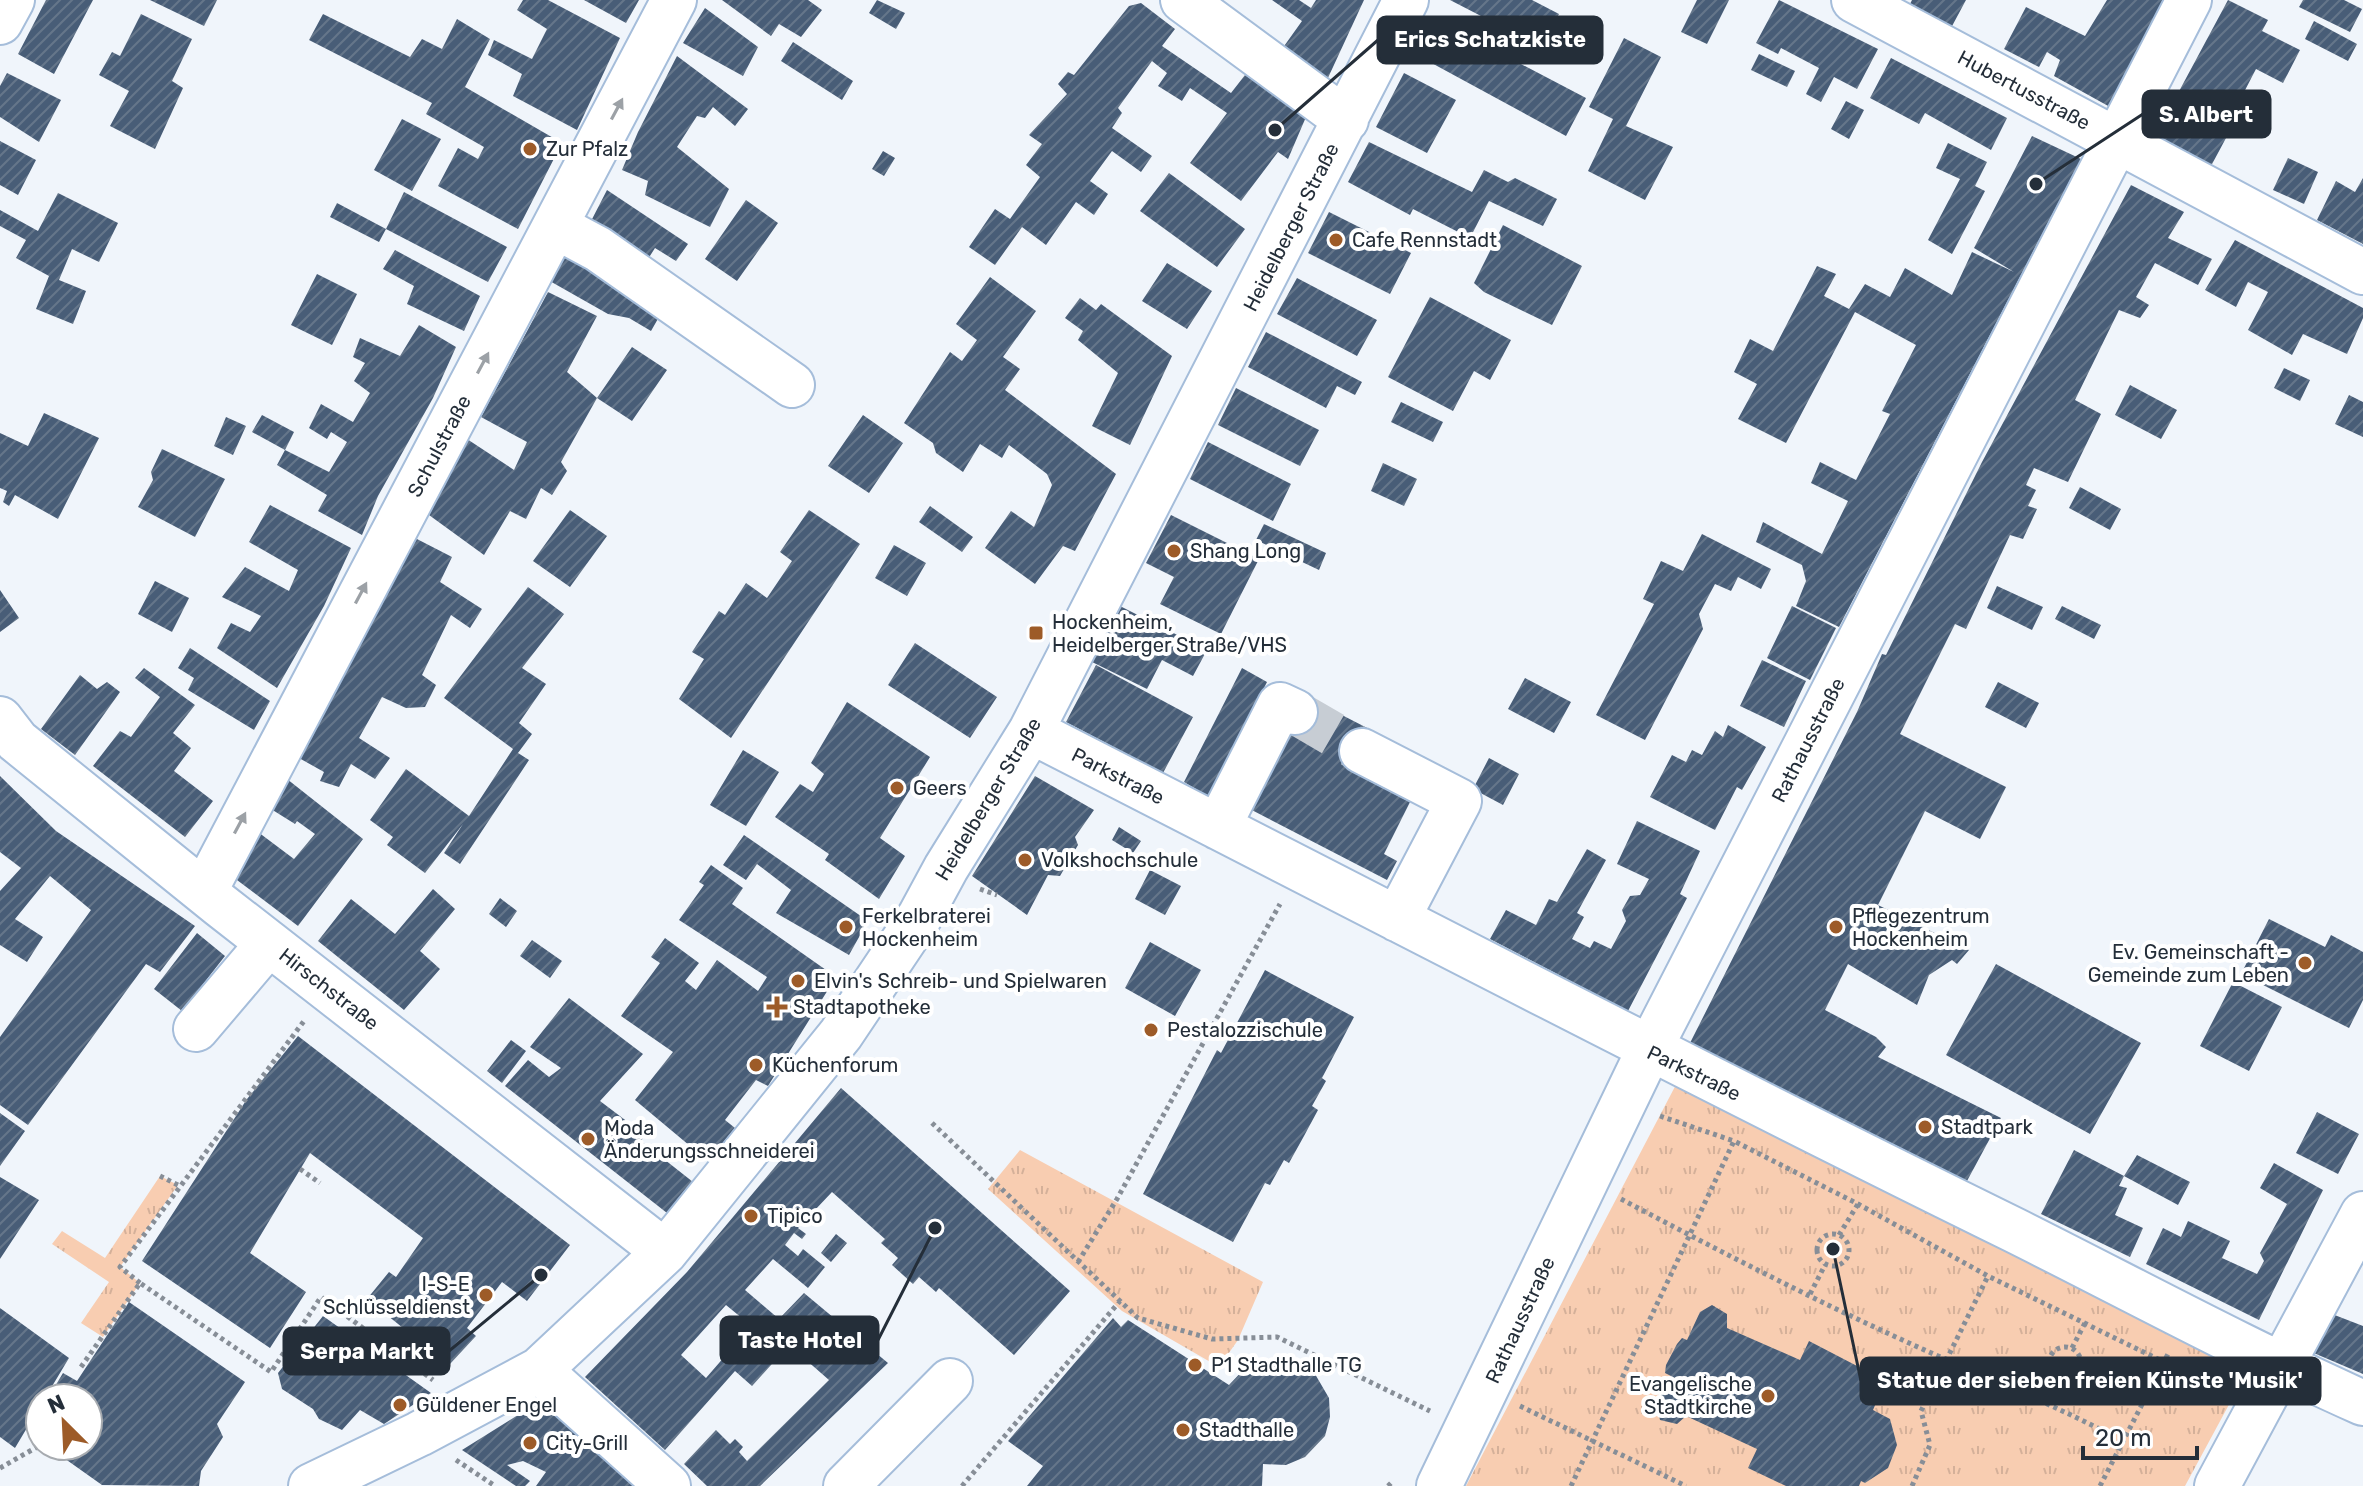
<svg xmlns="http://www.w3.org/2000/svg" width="2363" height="1486" viewBox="0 0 2363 1486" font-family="Rubik,sans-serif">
<defs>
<pattern id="grass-tufts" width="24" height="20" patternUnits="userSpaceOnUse" patternTransform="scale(2)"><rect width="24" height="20" fill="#f8cdb1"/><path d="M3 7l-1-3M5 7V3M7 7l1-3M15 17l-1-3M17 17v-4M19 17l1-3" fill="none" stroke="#d4b099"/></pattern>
<pattern id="building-hatch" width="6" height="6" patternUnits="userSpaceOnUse" patternTransform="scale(2)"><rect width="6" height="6" fill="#485d77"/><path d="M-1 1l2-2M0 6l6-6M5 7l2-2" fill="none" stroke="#65768a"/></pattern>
</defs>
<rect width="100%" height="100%" fill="#f0f5fb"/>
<path fill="url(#grass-tufts)" d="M1680,1077l572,285 -67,124h-719z
M1020,1150l243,132 -25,58 -19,27 -97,-56 -134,-122z
M160,1176l18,9 -58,82 20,16 -37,54 -22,-14 28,-41 -57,-38 10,-13 43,27z"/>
<path fill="url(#building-hatch)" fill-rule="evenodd" d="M46,0h47l-39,74 -36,-20z
M150,0h67l-13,26z
M523,0h25l72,38 -43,92 -64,-34 9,-22 -34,-19 6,-15 38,19 15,-30 -30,-19z
M584,0h55l-13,23z
M722,0h86l14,10 -21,27 -22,-13 -8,12z
M877,0l28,13 -9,16 -27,-16z
M1272,0h27l12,8 5,-8h48l-37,80 -45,-31 20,-28z
M1450,0h82l27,14 -11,21 -32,-16 -6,12z
M1697,0h32l-22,44 -26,-12z
M1779,0l99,49 -21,40 -23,-12 -13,25 -15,-8 13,-26 -38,-20 -3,6 -22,-11z
M1912,0h54l-15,28 -42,-22z
M2107,0h57l-54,107 -56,-31 6,-16 -13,-8 -8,15 -35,-18 22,-42 59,29z
M2228,0l40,20 -6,11 38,19 -17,33 -27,-14 -28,54 5,2 -22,41 -56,-30z
M2303,0h41l18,9 -12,23 -51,-25z
M1141,3l34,26 -13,17 69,47 14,-18 61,42 -18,42 -10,-7 -37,49 -51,-38 37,-50 -37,-25 -8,13 -24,-15 9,-13 -15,-12 -34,47 4,5 -10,15 40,28 -11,16 -29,-21 -22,30 18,13 -14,21 -18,-13 -30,43 -24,-18 -27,38 -26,-18 26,-38 15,10 30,-42 -14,-12 16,-21 -13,-9 38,-41 -9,-10 10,-12 6,3 55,-69z
M705,8l53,39 -15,29 -60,-33z
M141,14l51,25 -20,42 11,7 -28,61 -45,-23 19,-35 -30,-16 13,-23 8,4z
M323,14l87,43 12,-18 20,10 15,-30 33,20 -25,48 97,56 -44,86 -80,-43 20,-38 20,11 6,-12 -58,-33 6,-11 -123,-63z
M1433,18l153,80 -20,38 -151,-82z
M2314,21l43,23 -9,17 -43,-22z
M1624,38l37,19 -35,69 47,21 -28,53 -57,-29 25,-52 -24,-12z
M793,42l60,39 -11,19 -61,-39z
M1759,54l36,17 -8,16 -36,-17z
M677,56l71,53 -13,17 -22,-19 -8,11 -8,-2 -20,31 52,42 -19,38 -65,-32 3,-14 -26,-11 16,-38z
M1891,58l116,60 -16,32 -66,-37 -6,11 -49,-26z
M7,73l54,27 -22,42 -39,-25v-31z
M1404,73l52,27 -29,53 -51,-26z
M1846,101l18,9 -15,29 -18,-10z
M402,119l39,20 -29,52 -38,-21z
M2032,136l49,23 -242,468 -43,-21 10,-25 -4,-16 -46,-23 7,-20 59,32 26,-53 -37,-18 9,-21 36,18 34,-66 -8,-3 34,-66 -61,-33 -69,131 -48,-24 19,-35 -23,-12 16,-33 23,12 44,-85 19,8 -12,22 25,13 16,-25 25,13 15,-29 47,27 20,-43 42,20 -40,-24z
M0,141l36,19 -18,35 -18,-10z
M1369,142l103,50 12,-22 24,12 7,-4 42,21 -14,27 -54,-25 -19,37 -57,-29 -3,6 -62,-33z
M1948,143l39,19 -12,24 10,5 -33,63 -24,-14 32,-61 -24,-11z
M883,151l12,7 -11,18 -12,-7z
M2288,158l30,14 -14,32 -31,-14z
M1169,173l76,56 -28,38 -77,-56z
M2363,178v66l-46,-24 19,-39 19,11z
M2131,185l53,27 -16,26 44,21 -14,26 -43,-22 -19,34 13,8 -9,13 -21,-8 -44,90 26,14 -33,68 -34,-14 -8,17 10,5 -8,16 9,3 -14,30 -13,-4 -44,94 -11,-5 -55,110 106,53 -26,52 -55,-28 -47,94 91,45 -12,14 -5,-4 -23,15 -12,30 -69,-41 -23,46 51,27 10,10 -8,10 123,61 -34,63 -277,-138 167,-331 25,-58 4,1 96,-193z
M607,190l81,54 -12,17 -21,-13 -7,11 -59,-34z
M404,192l103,55 -19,35 -102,-53z
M58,193l60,30 -19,39 -27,-13 -13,31 27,11 -13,33 -37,-15 13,-33 -33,-18 10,-18 -26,-14v-16l38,21z
M746,200l32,23 -41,58 -32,-22z
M337,203l49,26 -7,13 -49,-25z
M1329,212l82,41 -21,41 -82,-41z
M1503,225l79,41 -30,59 -68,-33 -10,-9z
M2235,240l128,68v10l-16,36 -44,-20 -11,21 -44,-25 20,-38 -20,-10 -12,25 -31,-17z
M567,244l96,66 -12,21 -22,-13 -21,-4 -60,-34z
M395,250l85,46 -16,35 -57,-27 7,-18 -31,-17z
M1167,263l45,28 -25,38 -45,-28z
M317,274l40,20 -25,51 -41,-20z
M990,277l46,34 -33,46 17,12 -15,21 111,84 -41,77 -12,-5 -28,38 -50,-36 26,-37 23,16 18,-42 -5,-11 -38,-29 -7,13 -22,-14 -17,28 -27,-19 -3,-10 -29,-20 46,-71 12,9 15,-21 -21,-16z
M1297,278l80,42 -20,36 -80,-42z
M548,292l49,24 -30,56 30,26 -36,64 6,9 -15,24 -11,-7 -15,31 -16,-8 -26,44 -55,-40 38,-76 47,31 13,-28 -46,-25z
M1430,297l81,43 -21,40 -16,-9 -21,40 -65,-34z
M1080,298l16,12 5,-6 71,52 -42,89 -38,-19 26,-53 -40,-33 5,-9 -18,-13z
M419,325l37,22 -23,51 -55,98 -16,39 -44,-24 9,-16 -50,-30 8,-15 44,22 18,-30 -16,-10 -4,7 -18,-11 12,-24 32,18 17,-29 -16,-12 11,-18 -12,-6 7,-19 40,18z
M1266,332l96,50 -7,13 -18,-9 -11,22 -78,-41z
M632,347l35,23 -35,51 -35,-23z
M2284,368l26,12 -10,21 -26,-13z
M2130,385l47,25 -16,29 -46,-24z
M1236,388l83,42 -19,36 -82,-41z
M2349,395l14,7v35l-28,-13z
M1401,402l42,20 -10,20 -42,-20z
M44,413l55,25 -41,81 -43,-24 -6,11 -6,-4 4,-11 -7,-3v-55l28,13z
M262,415l32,17 -9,18 -33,-18z
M863,415l40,28 -34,50 -41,-27z
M226,417l20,9 -13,29 -19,-9z
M1208,442l83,42 -18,37 -83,-42z
M162,449l63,30 -30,58 -57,-30 15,-27 -2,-8z
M1383,463l34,16 -13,27 -33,-15z
M2080,487l41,22 -11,21 -41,-22z
M270,505l81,43 -27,58 -47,82 -60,-40 14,-25 19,9 11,-16 -39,-19 23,-30 44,24 9,-21 -49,-28z
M930,506l43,31 -11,15 -43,-30z
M570,510l37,26 -37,51 -37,-26z
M809,510l51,34 -129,194 -52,-39 25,-40 -12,-7 27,-41 6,4 21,-32 21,15 25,-37 -12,-9z
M1171,515l88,44 -38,75 -61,-30 14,-27 -28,-14z
M1264,524l62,29 -7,17 -63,-30z
M1702,534l69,35 -10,20 -23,-12 -7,14 -16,-7 -16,30 4,15 -58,111 -49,-25 58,-111 -11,-5 18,-38 22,10z
M415,538l37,19 -12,25 42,27 -12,19 -19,-13 -29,60 14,10 -11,22 -19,1 -24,-11 -23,41 31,20 -15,21 -24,-15 -12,23 -19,-6 4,-9 -25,-14z
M894,545l32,18 -19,33 -32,-18z
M155,581l34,17 -17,34 -34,-18z
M1997,586l46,21 -11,23 -45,-22z
M528,587l36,27 -42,54 24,16 -27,39 13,11 -14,19 11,7 -69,104 -16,-11 19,-29 -38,49 -38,-28 6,-8 -23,-17 36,-51 63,47 44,-67 -69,-51z
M0,590l19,28 -19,14z
M1118,605l89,45 -14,26 -31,-16 -15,29 -57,-28z
M1792,606l44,22 -26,52 -43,-22z
M2062,606l39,19 -7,14 -39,-20z
M915,643l82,54 -27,41 -82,-53z
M190,648l80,53 -16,29 -66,-40 6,-12 -16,-10z
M1762,660l44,21 -22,46 -44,-21z
M1096,665l97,52 -30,56 -97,-51z
M144,668l51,37 -22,28 18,15 -17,23 39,30 -28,36 -92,-71 27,-35 11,6 29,-40 -25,-19z
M1242,668l25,14 -25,50 -26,69 -32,-19z
M80,675l17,14 10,-7 13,10 -45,63 -34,-26z
M1525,678l46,24 -17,31 -46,-24z
M1998,682l41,21 -13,25 -41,-21z
M1303,695l70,36 -21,41 58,30 -26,52 13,7 -10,19 -141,-73z
M847,702l83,55 -50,81 25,18 -26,43 -54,-39 4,-6 -54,-37 25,-33 13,8 11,-18 -13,-11z
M1728,725l38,22 -24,43 -5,-3 -22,43 -65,-33 22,-42 14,7 6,-12 10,5 13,-24 8,6z
M743,750l36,22 -33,54 -36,-21z
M1489,758l30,16 -16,31 -30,-16z
M0,776l56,55 139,95 -35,46 -14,-8 -118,161 -28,-20v-68l91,-127 -41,-34 -35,43 28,18 -16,25 -27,-17v-54l21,-23 -21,-16z
M1035,776l59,34 -19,27 3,8 -18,31 -12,-1 -21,40 -55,-39z
M287,779l76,60 -65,87 -65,-49 25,-45 36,27 21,-25 -18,-13 -2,3 -24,-15z
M1637,821l63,30 -20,43 7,4 -59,113 -138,-72 16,-29 30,15 13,-26 8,3 30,-53 19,11 -29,53 7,4 -12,22 18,9 4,-7 17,8 15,-28 -4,-11 8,-14 10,-1 9,-16 -32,-15z
M1119,827l22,14 -8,12 -21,-13z
M744,835l124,86 -19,34 -73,-42 15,-23 -34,-26 -11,16 -23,-15z
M711,865l32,23 -11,16 104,73 -68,109 -12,-6 -31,40 10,8 -27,33 -73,-61 38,-48 -52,-36 39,-53 -9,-6 14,-19 34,25 -14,18 11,9 21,-30 41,31 9,-14 -88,-57 25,-35 -5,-3z
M1150,870l31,16 -16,29 -30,-16z
M433,889l22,20 -35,42 20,18 -36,41 -86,-69 33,-42 44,35z
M500,898l17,13 -11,16 -17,-13z
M2269,919l56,28 6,-12 32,17v48l-14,28 -108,-54z
M197,933l28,23 -43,55 -28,-22z
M532,940l30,21 -12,17 -30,-22z
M1150,942l51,28 -26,46 -50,-28z
M1996,964l145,79 -51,91 -144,-79z
M1265,970l89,47 -32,61 4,3 -14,25 6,4 -14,26 -15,27 -5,-3 -14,25 -5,-2 -32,59 -90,-48 74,-144 4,3z
M2233,982l49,25 -33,64 -49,-25z
M569,998l74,56 -43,47 45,34 -4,6 52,41 -26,31 -162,-127 23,-26 21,17 12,-9 -31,-21z
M298,1036l272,209 -43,56 -25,-19 -35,46 9,8 -27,29 -82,-66 22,-27 7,5 27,-39 -113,-85 -60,100 56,39 -36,56 -128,-87 105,-162z
M511,1040l15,11 -24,32 -15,-12z
M841,1088l229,203 -56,64 -75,-67 -3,4 -17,-15 -6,7 -21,-19 6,-7 -17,-15 4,-4 -53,-47 -34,36 8,6 -4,5 -8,-6 -9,12 13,11 5,-7 22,18 -17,21 -35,-29 -28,31 34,29 25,-26 84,70 -128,123h-53l-23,-22 32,-34 14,14 5,-5 8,8 -4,5 8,9 82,-81 -40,-35 -37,41 -17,-15 -70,79 -80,-73 102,-105zM726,1305l28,23 -16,23 -6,-3 -26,30 -25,-23z
M2317,1112l42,22 -21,40 -42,-21z
M0,1113l25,18 -25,35z
M2074,1150l50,26 -5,10 8,2 -12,27 28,13 -13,29 -89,-43z
M2137,1155l53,27 -12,23 -54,-29z
M2274,1163l49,27 -64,130 -113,-56 17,-36 18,9 7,-16 42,20 -8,17 35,16 7,-13 -4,-8 27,-49 -27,-16z
M0,1177l39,23 -39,59z
M836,1234l11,9 -16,19 -10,-9z
M129,1302l116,80 -28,42 6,13 -22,34 -2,15 -97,-1 -55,-39h41v-48h-40l15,-25 14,8z
M1712,1305l15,9v14l73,32 9,-19 50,26 12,2 6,15 -10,8 12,4 -6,14 17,9 7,26 -9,23 -23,15 -4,-2 -2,5h-73l-38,-18 9,-19 -71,-33 -9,8 -17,-4 -4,-17 15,-27 -6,-3 1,-8 11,-21 5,-6 5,2 13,-28z
M0,1308l69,50 -24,40h-5v8l-25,42 -15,-11z
M2332,1314l31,12v48l-54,-23z
M323,1316l108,77 -47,31 -24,-14 -18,20 -23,-11 -6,-10 -31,-20 -4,-16z
M1113,1318l8,9 7,-7 101,65 18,-19 12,-5 25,-2 19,6 12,9 14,24 1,19 -5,19 -20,21 -19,8 -23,-1 -1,22h-235l16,-20 -35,-25z
M542,1400l95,86h-101l10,-14 -23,-11 -16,4 23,16 -5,5h-9l-54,-36z
M40,1412v29l-12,-9z"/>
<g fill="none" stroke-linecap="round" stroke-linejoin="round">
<path stroke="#c7cdd4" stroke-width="44" stroke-dasharray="44 22" stroke-linecap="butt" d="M1295,712l67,39"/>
<g stroke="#a5bdda" stroke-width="48">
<path id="minor" d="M1183,0l163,120
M1854,0l509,272
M0,22l12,-22
M555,226l43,23 194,136
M0,719l17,22 203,164 445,347
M1031,731c327,167 653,337 983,499 116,58 230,120 349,173
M1362,751l97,50 -62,118
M1218,827l62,-122 15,7
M204,892l470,-892
M196,1029l73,-86
M539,1370l129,116
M311,1486l108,-52 120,-64 126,-118 176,-218 79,-118 26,-48 85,-137 375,-731
M846,1486l104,-105
M1439,1486l210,-436 540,-1050
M2217,1486l146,-272"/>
</g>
<path stroke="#878e97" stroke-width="5" stroke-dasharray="4 4" stroke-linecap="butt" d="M980,889l17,6
M1660,1116l74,25
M932,1123l206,195 74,21 65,-2 153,74
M300,1169l20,14
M160,1176l18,9
M1621,1199c106,56 214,112 324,160 60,26 119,51 178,82
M1817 1250a16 16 0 1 1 32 0a16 16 0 1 1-32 0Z
M1839,1235l19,-31
M1078,1262l39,-63 163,-295
M140,1283l-20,-16 184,-246
M1810,1294l15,-29
M2049 1363a16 16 0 1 1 32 0a16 16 0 1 1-32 0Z
M2072,1348l14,-27
M81,1367l59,-84 131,89 50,-75 112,83
M2048,1401l10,-24
M1520,1406l166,80
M456,1460l39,26
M0,1468l37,-21
M962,1486l158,-185
M1388,1486l4,-4
M1571,1486l163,-345 124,63 130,72 176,86
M1912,1486l18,-41 -9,-34 67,-135
M2100,1486l69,-134"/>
<use href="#minor" stroke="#fff" stroke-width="44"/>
</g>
<defs><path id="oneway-solid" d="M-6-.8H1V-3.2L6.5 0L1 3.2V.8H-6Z" transform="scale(2)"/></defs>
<g fill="#9ca1a6">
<use href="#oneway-solid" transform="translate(617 109) rotate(-62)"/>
<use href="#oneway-solid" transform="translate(483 363) rotate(-62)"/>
<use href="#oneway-solid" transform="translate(361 593) rotate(-62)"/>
<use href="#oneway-solid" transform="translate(240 823) rotate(-62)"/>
</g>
<g fill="#9d5b28" stroke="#fff" stroke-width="3">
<circle cx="530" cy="149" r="8"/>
<circle cx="1336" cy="240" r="8"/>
<circle cx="1174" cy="551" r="8"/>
<rect x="1028" y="625" width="16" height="16" rx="4"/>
<circle cx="897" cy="788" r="8"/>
<circle cx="1025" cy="860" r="8"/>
<circle cx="846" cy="927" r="8"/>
<circle cx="1836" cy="927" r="8"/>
<circle cx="2305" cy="963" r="8"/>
<circle cx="798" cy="981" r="8"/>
<path d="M773 995h8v8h8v8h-8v8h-8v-8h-8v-8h8z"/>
<circle cx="1151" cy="1030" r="8"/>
<circle cx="756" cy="1065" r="8"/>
<circle cx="1925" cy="1127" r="8"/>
<circle cx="588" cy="1139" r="8"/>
<circle cx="751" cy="1216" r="8"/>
<circle cx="486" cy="1295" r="8"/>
<circle cx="1195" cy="1365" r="8"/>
<circle cx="1768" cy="1396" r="8"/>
<circle cx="400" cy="1405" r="8"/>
<circle cx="1183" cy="1430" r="8"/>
<circle cx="530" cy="1443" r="8"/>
</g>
<g text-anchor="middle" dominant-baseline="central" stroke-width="8" stroke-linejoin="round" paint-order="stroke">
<g font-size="20" fill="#242e39" stroke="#fff">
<text transform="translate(2024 90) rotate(28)">Hubertusstraße</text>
<text transform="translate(1291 227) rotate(-63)">Heidelberger Straße</text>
<text transform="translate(439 446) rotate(-62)">Schulstraße</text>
<text transform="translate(1808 740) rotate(-63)">Rathausstraße</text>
<text transform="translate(1118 776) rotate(27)">Parkstraße</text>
<text transform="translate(988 799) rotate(-59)">Heidelberger Straße</text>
<text transform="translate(329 989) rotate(38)">Hirschstraße</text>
<text transform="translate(1694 1073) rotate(26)">Parkstraße</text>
<text transform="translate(1520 1320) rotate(-65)">Rathausstraße</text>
</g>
<g font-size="20" fill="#242e39" stroke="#fff" text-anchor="start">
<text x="546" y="149">Zur Pfalz</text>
<text x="1352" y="240">Cafe Rennstadt</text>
<text x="1190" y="551">Shang Long</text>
<text x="1052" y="622">Hockenheim,<tspan x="1052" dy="23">Heidelberger Straße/VHS</tspan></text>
<text x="913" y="788">Geers</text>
<text x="1041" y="860">Volkshochschule</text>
<text x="862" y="916">Ferkelbraterei<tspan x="862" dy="23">Hockenheim</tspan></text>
<text x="1852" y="916">Pflegezentrum<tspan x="1852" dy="23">Hockenheim</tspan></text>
<text x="2289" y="952" text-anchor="end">Ev. Gemeinschaft -<tspan x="2289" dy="23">Gemeinde zum Leben</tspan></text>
<text x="814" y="981">Elvin's Schreib- und Spielwaren</text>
<text x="793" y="1007">Stadtapotheke</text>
<text x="1167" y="1030">Pestalozzischule</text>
<text x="772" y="1065">Küchenforum</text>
<text x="1941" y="1127">Stadtpark</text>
<text x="604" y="1128">Moda<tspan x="604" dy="23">Änderungsschneiderei</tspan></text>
<text x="767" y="1216">Tipico</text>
<text x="470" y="1284" text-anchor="end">I-S-E<tspan x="470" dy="23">Schlüsseldienst</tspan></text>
<text x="1211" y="1365">P1 Stadthalle TG</text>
<text x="1752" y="1384" text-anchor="end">Evangelische<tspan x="1752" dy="23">Stadtkirche</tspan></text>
<text x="416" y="1405">Güldener Engel</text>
<text x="1199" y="1430">Stadthalle</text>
<text x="546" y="1443">City-Grill</text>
</g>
</g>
<path fill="none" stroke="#242e39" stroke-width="3" d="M1275 130L1378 40M2036 184L2143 114M935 1228L878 1340M541 1275L449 1351M1833 1249L1861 1381"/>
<g fill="#242e39" stroke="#fff" stroke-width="3">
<circle cx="1275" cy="130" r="8"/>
<circle cx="2036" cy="184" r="8"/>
<circle cx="935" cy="1228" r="8"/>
<circle cx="541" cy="1275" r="8"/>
<circle cx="1833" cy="1249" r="8"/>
</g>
<g fill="#242e39" stroke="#242e39" stroke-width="3">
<rect x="1378" y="17" width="224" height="46" rx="8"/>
<rect x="2143" y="91" width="127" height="46" rx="8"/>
<rect x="721" y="1317" width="157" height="46" rx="8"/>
<rect x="284" y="1328" width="165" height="46" rx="8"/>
<rect x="1861" y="1358" width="459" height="46" rx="8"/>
</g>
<g font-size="22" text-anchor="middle" font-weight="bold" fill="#fff">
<text x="1490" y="47">Erics Schatzkiste</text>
<text x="2206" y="122">S. Albert</text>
<text x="800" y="1348">Taste Hotel</text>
<text x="367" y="1359">Serpa Markt</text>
<text x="2090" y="1388">Statue der sieben freien Künste 'Musik'</text>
</g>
<g transform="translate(64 1422) rotate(336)"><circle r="38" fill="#ffffff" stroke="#a7abb0" stroke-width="2"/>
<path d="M0-6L14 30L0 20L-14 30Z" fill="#9d5b28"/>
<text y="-12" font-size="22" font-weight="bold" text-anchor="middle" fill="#242e39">N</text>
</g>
<path d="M2083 1446v12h114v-12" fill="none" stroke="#242e39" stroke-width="4"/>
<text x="2095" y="1446" font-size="24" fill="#242e39" stroke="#ffffff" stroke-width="6" paint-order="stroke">20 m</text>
</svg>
